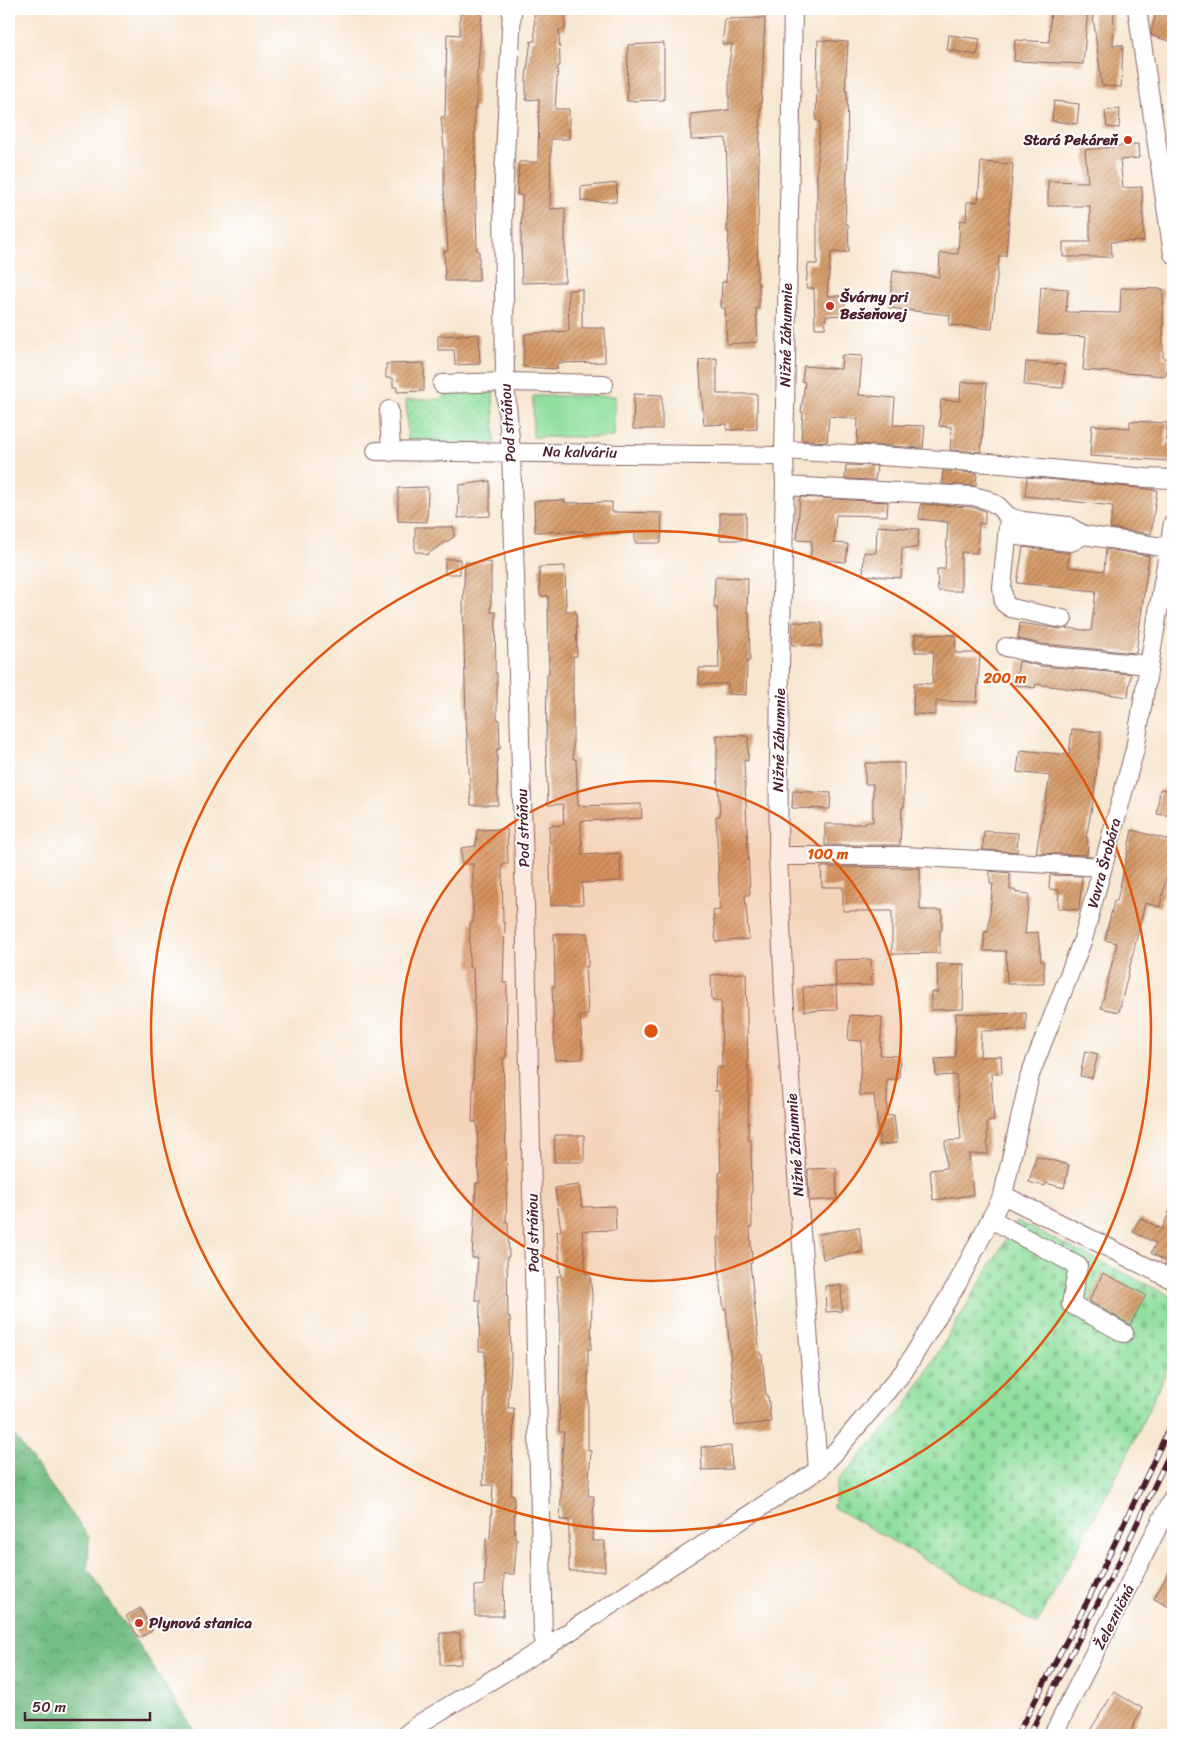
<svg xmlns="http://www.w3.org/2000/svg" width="1182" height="1744" viewBox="0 0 1182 1744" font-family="Sriracha,sans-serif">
<defs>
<pattern id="forest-crowns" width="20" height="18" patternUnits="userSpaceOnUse" patternTransform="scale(1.25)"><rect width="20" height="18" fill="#73be85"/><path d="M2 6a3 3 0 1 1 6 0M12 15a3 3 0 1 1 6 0" fill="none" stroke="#609a6d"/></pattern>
<pattern id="cemetery-stones" width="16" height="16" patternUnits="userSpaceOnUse" patternTransform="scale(1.25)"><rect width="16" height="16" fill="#8fdf9e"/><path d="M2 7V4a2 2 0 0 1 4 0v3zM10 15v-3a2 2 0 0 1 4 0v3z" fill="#7dbf88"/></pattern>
<pattern id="park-dots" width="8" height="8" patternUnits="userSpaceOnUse" patternTransform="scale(1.25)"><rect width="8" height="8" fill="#8fdf9e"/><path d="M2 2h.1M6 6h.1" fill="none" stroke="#7dbf88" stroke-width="1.8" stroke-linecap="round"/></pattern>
<pattern id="building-hatch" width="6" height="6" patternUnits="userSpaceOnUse" patternTransform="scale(1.25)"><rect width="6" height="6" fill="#d59b68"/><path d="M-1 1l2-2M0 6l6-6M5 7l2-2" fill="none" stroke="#af7e56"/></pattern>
</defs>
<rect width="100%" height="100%" fill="#fff"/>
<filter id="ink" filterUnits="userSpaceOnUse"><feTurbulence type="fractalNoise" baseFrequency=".02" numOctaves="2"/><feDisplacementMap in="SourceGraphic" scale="10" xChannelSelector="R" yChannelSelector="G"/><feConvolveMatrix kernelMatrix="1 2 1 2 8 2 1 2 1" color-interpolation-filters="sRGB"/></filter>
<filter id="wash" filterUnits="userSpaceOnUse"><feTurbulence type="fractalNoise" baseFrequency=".0096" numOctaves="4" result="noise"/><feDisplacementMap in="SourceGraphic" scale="20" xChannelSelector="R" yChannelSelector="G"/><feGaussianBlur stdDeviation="1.12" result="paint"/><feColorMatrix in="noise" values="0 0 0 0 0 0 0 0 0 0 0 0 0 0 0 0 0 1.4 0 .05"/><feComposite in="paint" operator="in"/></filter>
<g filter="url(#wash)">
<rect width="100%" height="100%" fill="#f7e6d0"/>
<path fill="#8fdf9e" stroke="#6c7f64" d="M533,396h82l-1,41h-81z"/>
<path fill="url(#forest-crowns)" stroke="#5e6e58" d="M9,1429l80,108 -1,32 110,166h-165l-20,-9h-4z"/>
<path fill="url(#cemetery-stones)" stroke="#6c7f64" d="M1017,1221l156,76v60l-49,105 -87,162 -204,-117 4,-25 69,-76z"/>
<path fill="url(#park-dots)" stroke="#6c7f64" d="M493,391l2,52h-87l-2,-43 33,-1 14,-7z"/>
<g id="blocks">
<path fill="url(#building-hatch)" d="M460,9h22l-4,61h-1v38h-3l3,143h2v30h-34l-1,-30h4l-4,-59v-43l-3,-32h4l2,-83 13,1z
M534,9h31v21h-6l1,36h-2l-3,43h14v30h-18l-1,70 15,-1v74l-43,1 -1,-41 1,-47h-5l2,-33h19l1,-63 -13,1v-23l5,-36h4z
M1051,9h37l-5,55 -69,-3 1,-21 34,2z
M1092,9h22l-1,36h10l-2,42 -19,-1z
M1157,9h16v33l-21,-6 -1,-4z
M765,18l-6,136 -2,129h2v25h-3l2,34 -31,2 -2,-36h-4l1,-26h4l3,-50h-2l1,-32 -2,-62 -35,2v-26l38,-4v-46l3,-20h-10l3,-25z
M949,35l31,4 -3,16 -30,-5z
M818,40l30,2 -3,49h2l1,53 -3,80h3l1,28h-18l-4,44h18v19l-19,1 -1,12h-10l-1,-40h-8l2,-24h9v-96l3,-47h-4z
M664,43v57l-37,1 1,-56z
M1054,101l25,3 -2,20 -25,-3z
M1120,109l-1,19 -12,-1 -2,-16z
M1138,144l1,14 -19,2 3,28 19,-1 2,54 -33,1 1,15h-49v-15h27v-36h-42v-25l40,1 -3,-32z
M981,162l32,2 -7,92h-7l-7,73 -43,-4 1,-10 -61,-7 4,-37 46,6 1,-24 18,1 2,-34 6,1 1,-19h11z
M617,183l-1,19 -35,-1v-14z
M1041,287l27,2 -2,23 54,1 1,-25 42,1v69h5l-2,18 -83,-6 3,-33 -48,-3z
M582,289v39h23v34l-48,1v6l-34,-2 2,-33 44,-3 -1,-41z
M479,334l1,30 -25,1 -1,-15h-16v-14z
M842,355l20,1 -3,39 36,3 -2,27 32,1 -2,22 -66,-4 1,-25 -29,-3 -2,26 -26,-2 2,-28h-2l4,-30 -3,-1 2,-15 37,3z
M717,358v36h40v35l-30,1v-6l-23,1 -5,-65z
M1026,362l39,3 -2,23 -39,-3z
M424,363v28l-27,1v-5h-4v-9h-7v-14z
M961,382l26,1 -6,69 -31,-2 2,-23 -13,-1 2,-26 19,1z
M634,394l28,1v34h-29z
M1130,421l37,2 -2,23h6l-1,15 -80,-5 2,-31 38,3z
M846,465l31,1 -2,14 -30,-1z
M943,471l34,2 -1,13 -34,-2z
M1027,477l130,13 -6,44 -41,-6 3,-22 -88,-10z
M490,481v35l-32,2 1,-33z
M428,487l-1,35 -29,-1v-33z
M800,497l88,5 -1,14 -51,-1 -2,28 14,1 -2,18 -36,-3 2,-18 -15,-1z
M565,500v3l47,-1v10l50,1 -1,30h-26v-10l-51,1v-3l-49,1 -1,-31z
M921,504l50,3 14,4v13l-6,-1 -2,30 -16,-1v39h-23l-1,-22h8l3,-47 -29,-3z
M720,513h26v27h-26z
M877,526l42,3 -2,19h-15l-1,30 -38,-3 1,-23 12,1z
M415,527h39v10l-28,18 -5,-3h-6z
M1023,547l46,6 -1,14 36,4 2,-22 43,7 -13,97 -93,-9 -25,-5 2,-16 41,6 7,-1 23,3 5,-40 -79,-8z
M445,559h15v15h-15z
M491,562v50h5l-1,61h2v46h2l1,30h-3l1,56h-27l-5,-85 -3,-115 2,-42z
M565,566l1,45h10l1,45h-4v103h3l2,47 63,-2 1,14 -61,3 1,34 38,-2 1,28 -39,2 1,21 -32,1 -2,-79 15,-1 -1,-21 -15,1 -2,-58 1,-73 2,-1 -1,-77h-8l-1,-29z
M715,577l33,1 -1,34h2l1,49h-3l-1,34 -18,-1v-10h-29v-16h20l-2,-60h-3z
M793,622l29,1v23l-30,-1z
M915,634l41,1 -1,18h25l-3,49 -41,-1v14l-23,-1 1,-31 18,1 2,-32h-19z
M1019,661l21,5 91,8 -3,23 -92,-13 -1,4 -20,-3z
M1072,729l29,3 -7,64 -8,42h2l-1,17 -51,-2 14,-77 -33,-4 3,-22 49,5z
M717,735l31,1v25l-4,-1 6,135h-5l4,44 -33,3 -3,-31 7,-1 -4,-94h4l-3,-48z
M865,763h39v44h-2l-2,38h-75v-21h40v-2h8v-38h-8z
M1160,789l13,2v25l-16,-2z
M793,791l38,2 -1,16 -38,-1z
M507,829l1,35h-6l1,59h2l-2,60h4l-1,75h-3l4,124 -1,40h2l1,35h-2l1,60h2l1,44 -3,47h6l-3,87h3l1,44h2l-3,35h-10l-1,42h-28v-30l9,-1 2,-47 4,1 3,-54h-10l2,-134h-6l1,-51h-5l3,-42h-6l4,-75h3l-2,-61h-5l3,-95 -2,-60h-4l1,-44h3v-59h-11l-1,-16 15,-2 1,-16z
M1132,830l41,11v24l-4,-1 -9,43 -15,-4 -26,109 -18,-4 16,-65 -12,-3 9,-39h3z
M984,831l34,2 -1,19 -34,-2z
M821,867l99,1v42h22v20h-2v23l-48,1v-43h-49v-24h-21z
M990,871l20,2v17h5v2l14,2 -4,40 13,-2 3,29h3v23h-37l-1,-33h-22v-19h4l5,-48h-3z
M1050,875l32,1 -3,34 -21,-2 1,-18 -10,-1z
M588,933v34h-3l3,48 -8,1 3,43 -28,1 -3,-74h3l-1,-52z
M871,959l1,26 -36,1 -1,-26z
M937,964h27l-1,45 -32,1v-18h7z
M746,973l2,96h1l-1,71h3l1,52h-1l1,35h-2l2,36h-2l10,92h2l4,41h2l3,26 -36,4 -3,-26 2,-1 -8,-91 -2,1 -5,-38 -2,-34h2v-64h2l-2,-47v-35h-4l1,-23h6l-1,-67h-9l-1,-26z
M836,986l1,24 -33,1 -1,-24z
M956,1013l25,1 45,-1v17l-45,1 -1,26 21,-1 1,17h-11l3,48 -7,1 1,32h-19l4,41 -40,5 -3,-30 16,-2 -1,-27 16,-1 -5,-65 -20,1 -1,-17 20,-1z
M850,1015l32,2 -2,38 20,1 -1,23h-12v37l7,-1 3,28 -17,2 -6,-50h-15l3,-54 -14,-1z
M1085,1051l13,3 -6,24 -12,-2z
M555,1135h29v27h-30z
M1036,1156l33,9 -5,23 -18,-5 -1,3 -16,-4z
M836,1168l1,31 -28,2 -1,-32z
M579,1185l3,22 33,-1 1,24 -34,1 4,43h4l2,20 -1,55h-3v101l3,1 -3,45h6l-2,45h13v30h-36v-51h-9l2,-42h-2l4,-46h-5l1,-118 -3,-38h4l-4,-45h4l-6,-43z
M1173,1202v63l-22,-12 5,-10 -23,-11 7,-14 22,11z
M859,1227l4,25 -40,7 -4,-25z
M1103,1273l43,22 -16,30 -41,-24z
M841,1285l1,26 -16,1 -1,-26z
M731,1446l1,23 -30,1 -1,-23z
M1173,1564v45l-19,-10z
M140,1608l12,23 -13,7 -13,-22z
M440,1633h20l1,31 -21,1z
M1114,1692l28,16 -13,27h-42z"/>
</g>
</g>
<g filter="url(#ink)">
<use href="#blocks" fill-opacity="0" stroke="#876565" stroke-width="1"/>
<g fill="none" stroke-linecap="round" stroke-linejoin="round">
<g stroke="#876565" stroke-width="20">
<path id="minor" d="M512,9l-9,190 2,183 6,69 13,414 19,770 3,12
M793,9l-9,447 1,30 -5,179 -2,191 6,138 34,476
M1137,9l36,245
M442,384l63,-2 99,2
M389,410l2,42
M784,450l206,13 156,15 27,1
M376,451l408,5
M785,486l188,10 15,4 10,6 11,11 14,4 45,5 16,9 85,13
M1009,517l-7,70 2,16 7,5 52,11
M1008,535l63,7 13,-7
M1006,647l35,8 108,10
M778,856h126l199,11
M1003,1195l170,85
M992,1219l20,12 66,35 -7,38 53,29
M405,1735l14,-11 127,-77 272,-177 18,-19 68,-80 53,-87 46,-89 27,-120 53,-136 52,-190 38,-226
M1053,1735l120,-238"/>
</g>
<use href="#minor" stroke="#fff" stroke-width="18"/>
<g stroke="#4a1f2b" stroke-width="5.5">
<path id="rail" d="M1017,1735l70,-133 86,-182
M1029,1735l90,-173 54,-116"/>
</g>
<use href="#rail" stroke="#fff" stroke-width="4" stroke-dasharray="11" stroke-linecap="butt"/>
</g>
</g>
<circle cx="651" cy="1031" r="250" fill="#e0560e" fill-opacity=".12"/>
<g fill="none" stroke="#e0560e" stroke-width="2.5">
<circle cx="651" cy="1031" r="250"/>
<circle cx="651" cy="1031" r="500"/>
</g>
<g fill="#c8321e" stroke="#fff" stroke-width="2">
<circle cx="1128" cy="140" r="5"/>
<circle cx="830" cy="306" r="5"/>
<circle cx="139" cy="1623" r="5"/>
</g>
<g text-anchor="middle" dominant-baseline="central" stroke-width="4" stroke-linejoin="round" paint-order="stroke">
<g font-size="15" font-weight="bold" fill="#4a1f2b" stroke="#fff" text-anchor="start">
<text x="1118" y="140" text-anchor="end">Stará Pekáreň</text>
<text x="840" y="297">Švárny pri<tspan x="840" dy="17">Bešeňovej</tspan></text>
<text x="149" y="1623">Plynová stanica</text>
</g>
<g font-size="15" fill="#4a1f2b" stroke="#fff">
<text transform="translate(786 335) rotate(-89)">Nižné Záhumnie</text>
<text transform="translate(508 423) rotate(-94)">Pod stráňou</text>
<text transform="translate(580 452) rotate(1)">Na kalváriu</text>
<text transform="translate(779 740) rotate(-89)">Nižné Záhumnie</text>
<text transform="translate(523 828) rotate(-92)">Pod stráňou</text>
<text transform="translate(1104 863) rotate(-75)">Vavra Šrobára</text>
<text transform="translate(795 1145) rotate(-94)">Nižné Záhumnie</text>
<text transform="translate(533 1233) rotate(-91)">Pod stráňou</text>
<text transform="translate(1114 1617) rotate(-63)">Železničná</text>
</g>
</g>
<circle cx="651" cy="1031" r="8" fill="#e0560e" stroke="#fff" stroke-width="2.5"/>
<g font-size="15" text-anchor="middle" font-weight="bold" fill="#e0560e" stroke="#fff" stroke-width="4" stroke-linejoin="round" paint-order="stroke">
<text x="1005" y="683">200 m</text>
<text x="828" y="859">100 m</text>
</g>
<rect width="1182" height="1744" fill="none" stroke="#fff" stroke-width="30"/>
<path d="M25 1712v8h125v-8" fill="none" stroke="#4a1f2b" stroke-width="2.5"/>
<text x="32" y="1712" font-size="15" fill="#4a1f2b" stroke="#ffffff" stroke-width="4" paint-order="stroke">50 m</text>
</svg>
